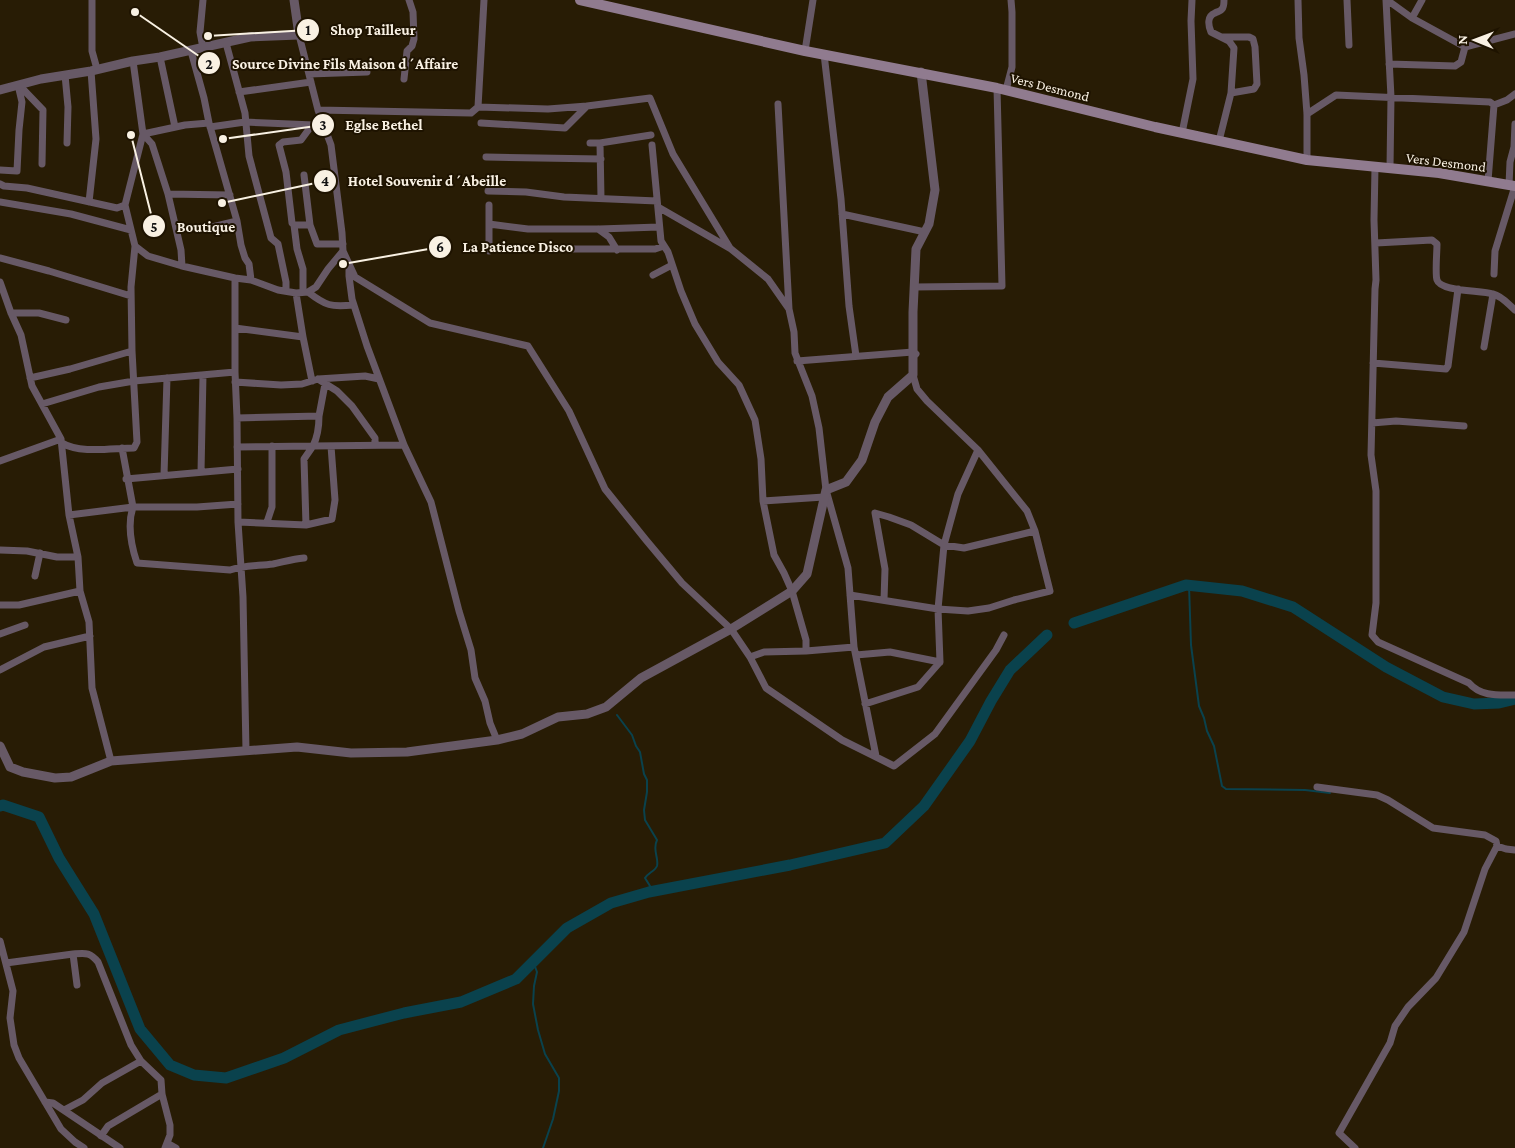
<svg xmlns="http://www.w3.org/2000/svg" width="1515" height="1148" viewBox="0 0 1515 1148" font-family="'Crimson Pro',serif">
<rect width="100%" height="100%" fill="#281c05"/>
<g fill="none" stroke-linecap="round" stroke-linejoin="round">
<path stroke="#0a424d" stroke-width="2" d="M1189,585l2,60 8,61 5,12 3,13 7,15 8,40 4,3 79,1 25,3
M617,715l15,20 4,11 4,6 4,22 3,6v12l-3,18 1,10 12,20c-5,10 2,17 0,26 -2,5 -9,7 -12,12l5,8 -1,6
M533,961l4,11 -3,14 -1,18 5,26 7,24 14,24v13l-6,28 -10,29"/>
<path stroke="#0a424d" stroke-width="11" d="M1074,623l112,-38 56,6 51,16 93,60 57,30 31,7 25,-1 16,-4
M0,806l3,-1 36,12 20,41 35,56 46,115 30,36 24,10 32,3 58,-20 55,-28 65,-17 57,-11 55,-23 51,-51 44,-25 38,-11 141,-27 95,-22 39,-37 46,-65 21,-40 19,-31 37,-35"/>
<path stroke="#675966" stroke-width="7" d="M92,0v51l5,18
M1298,0l1,38 5,37 3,39v46
M1347,0l2,45
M1386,0l5,97 -1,71
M1387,0l25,18 53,29 50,-13
M1412,18l10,-18
M299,35l19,75 13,35 11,88 1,18 6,13v12l3,23 15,47 37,99 27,57 28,109 12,39 4,28 10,23 5,22 7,17
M1223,37h26l4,2 2,8 2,37 -3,5 -23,4
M226,43l19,70 4,43 22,82 7,6 8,38v9
M203,48l-3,-16 3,-32
M191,51l13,47 5,25 28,98 4,24 4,13 4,6 2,16
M805,51l8,-51
M824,54l17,145 8,107 7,50
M160,57l15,70
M133,61l10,73 -18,71 10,41 13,10 34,10 53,12 16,2 27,10 18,3 12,-1 8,-5 12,-18 15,-18
M1389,64l66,2 6,-4 4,-15
M309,74l58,-2
M65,75l3,32 -1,36
M404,79l3,-28 5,-5 2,-7 -1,-27 -4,-12
M19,85l24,25 -1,54
M1006,90l6,-23v-55l-1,-12
M239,92l72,-10
M778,104l11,205
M478,107l70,2 39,-3
M318,110l153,3 7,-6 6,-107
M1307,114l29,-19 154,7 4,3 13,-5 8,-6
M481,123l84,5 22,-22 63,-8 23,56 57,94
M210,127l35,-5 69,3
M1182,133l11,-54 -2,-58 1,-21
M143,134l9,10 16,50 13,56 1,16
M143,134l42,-9 24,-2
M1219,141l12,-48 3,-45 -5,-7 -18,-9c-3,-7 -4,-16 4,-19 3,-2 5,-1 7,-4 2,-2 2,-7 2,-9
M590,143h10l51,-8
M600,143l1,55
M652,145l9,96 7,11 13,39 14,33 23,38 21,23 16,35 6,39 2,42 11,54 10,18 8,18 14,49v11
M486,157l115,2
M1375,167l-1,53 2,60 -1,9 -4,166 5,36v112l-4,32 6,7 91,41c12,14 30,12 46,12
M0,170l17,1 2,-41 3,-28 -4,-17
M304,175l6,50 7,19h26
M1488,181l6,-76
M0,184l4,2 23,2 90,20 8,-3
M1509,185l1,-23 4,-15 1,-23
M488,191l38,1 38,5 93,4
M168,194l62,1
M0,202l71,12 60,16
M89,202l7,-63 -5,-68
M489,205v46
M658,207l73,42 37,30 21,30 5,23 1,21 17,43 7,32 7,62 22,78 6,79 22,109
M842,214l83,18
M489,224l39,5h70l11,8 8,13
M294,225h16
M208,228l29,-7
M599,229l60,-2
M1376,243l56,-3 5,4c0,8 -2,30 0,36 4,12 44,10 56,14 9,2 15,10 22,16
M568,249h87l9,-3
M0,258l49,13 82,25
M349,264l6,13 75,46 98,23 41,65 36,78 41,51 36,43 49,46 19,28 16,31 76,52 52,26 41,-32 61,-84 8,-15
M1494,274l1,-23 20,-65
M653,275l19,-10
M235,278v94l2,46 1,104 5,75 3,154
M0,282l11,31 10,22 11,51 29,53 8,76 9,42 2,34 9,31 3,66 19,73
M914,287l88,-1 -5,-198
M303,292v-23l-6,-20 -3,-24 -2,-2 -6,-51 -7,-27 4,-3 18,-2 11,-15
M308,292c18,14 23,15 45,13
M296,293l7,44 9,44
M11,313h28l27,7
M235,328l68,9
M1484,347l9,-53
M797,361l116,-9 3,2
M1373,363l73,6 2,-3 10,-77
M30,378l40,-9 62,-18
M318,379l19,12 15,15 23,32v7
M235,382l46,3 21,-1 16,-5 47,-3 14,3
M42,404l57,-17 35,-6 101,-9
M319,416l6,-32
M1372,423l24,-2 68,5
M62,443c18,11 51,5 72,5l3,-6 -5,-91 -1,-64 4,-41
M237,447l76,-1c5,-10 6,-19 6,-30l-82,2
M122,448l11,59h64l41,-3
M0,461l61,-22
M201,472l2,-97
M164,475l3,-97
M126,479l112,-10
M763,501l61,-4
M69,515l64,-8c-6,18 -2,38 4,56l93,7c14,-5 28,-4 43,-6 10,-2 20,-5 31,-6
M238,522l68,3 26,-6 3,-19 -4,-54
M267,522l5,-15v-61
M306,525l-2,-66 9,-13 91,-1
M0,550l27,1 30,6h21
M35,576l5,-23
M850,595l88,14 30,2 21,-3 25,-8 36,-9 -15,-60 -8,-20 -49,-61 -51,-49 -10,-12 -4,-14
M884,600l1,-31 -10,-56 14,4 22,8 33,20 20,3 71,-17
M0,605h19l61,-14
M0,634l25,-9
M856,655l34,-3 50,10
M750,657l14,-5 42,-1 48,-4
M0,670l44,-23 46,-11
M865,704l53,-17 22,-25 -2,-53 6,-64 14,-51 20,-44
M1317,787l60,8 11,5 45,28 52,7 11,6 1,5
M0,941l13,50 -3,27 4,27 5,13 42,71 14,13 9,6
M73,954c13,-1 17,-2 25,8l33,83 10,16 20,19 1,14 8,31v10l-5,13
M6,963l67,-9 4,31
M45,1102l8,1 67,45
M64,1110l19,-10 19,-17 39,-22
M101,1136l7,-10 54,-32
M167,1143l9,5
M1355,1148l-16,-15 51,-90 5,-17 13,-19 28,-29 28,-46 21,-63 12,-23 9,3 9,1"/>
<path stroke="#675966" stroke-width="9" d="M0,90l41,-11 50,-8 42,-10 27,-4 90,-20 49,-2 -5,-35
M0,746l10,21 13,5 32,6 16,-1 40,-16 186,-14 54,6 56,-1 90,-12 25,-6 36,-17 29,-3 19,-7 35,-29 90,-49 61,-38 15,-17 19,-84 20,-8 16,-22 13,-38 13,-25 25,-22v-63l3,-63 13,-25 6,-34 -14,-118"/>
<path stroke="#907b8f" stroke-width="10" d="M580,0l225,51 192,37 158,39 152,33 132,13 76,13"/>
</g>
<g text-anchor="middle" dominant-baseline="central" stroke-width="4" stroke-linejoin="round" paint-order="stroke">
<g font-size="14" fill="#f9f1e3" stroke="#1e1300">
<text transform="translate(1050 87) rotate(14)">Vers Desmond</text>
<text transform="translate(1446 162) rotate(7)">Vers Desmond</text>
</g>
</g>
<path fill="none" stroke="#f9f1e3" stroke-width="2" d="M208 36L308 30M135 12L209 63M223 139L323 125M222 203L325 181M131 135L154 226M343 264L440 247"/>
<g fill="#f9f1e3" stroke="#1e1300" stroke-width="2">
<circle cx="208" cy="36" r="5"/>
<circle cx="135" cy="12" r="5"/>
<circle cx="223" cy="139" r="5"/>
<circle cx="222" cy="203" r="5"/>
<circle cx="131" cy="135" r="5"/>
<circle cx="343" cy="264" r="5"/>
<circle cx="308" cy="30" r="12"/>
<circle cx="209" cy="63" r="12"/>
<circle cx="323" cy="125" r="12"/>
<circle cx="325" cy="181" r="12"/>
<circle cx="154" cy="226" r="12"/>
<circle cx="440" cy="247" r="12"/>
</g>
<g font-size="15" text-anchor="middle" font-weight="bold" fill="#111">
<text x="308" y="35">1</text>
<text x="209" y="69">2</text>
<text x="323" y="130">3</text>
<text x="325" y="186">4</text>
<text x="154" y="232">5</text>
<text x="440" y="252">6</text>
</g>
<g font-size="15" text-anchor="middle" font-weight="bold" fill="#f9f1e3" stroke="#1e1300" stroke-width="4" stroke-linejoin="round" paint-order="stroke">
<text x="373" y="35">Shop Tailleur</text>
<text x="345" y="69">Source Divine Fils Maison d´Affaire</text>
<text x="384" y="130">Eglse Bethel</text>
<text x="427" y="186">Hotel Souvenir d´Abeille</text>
<text x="206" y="232">Boutique</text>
<text x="518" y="252">La Patience Disco</text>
</g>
<g transform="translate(1475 40) rotate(271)" stroke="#1e1300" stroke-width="4" paint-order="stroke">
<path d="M0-4L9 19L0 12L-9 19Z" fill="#f9f1e3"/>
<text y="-8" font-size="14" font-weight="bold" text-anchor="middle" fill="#f9f1e3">N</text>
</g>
</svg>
